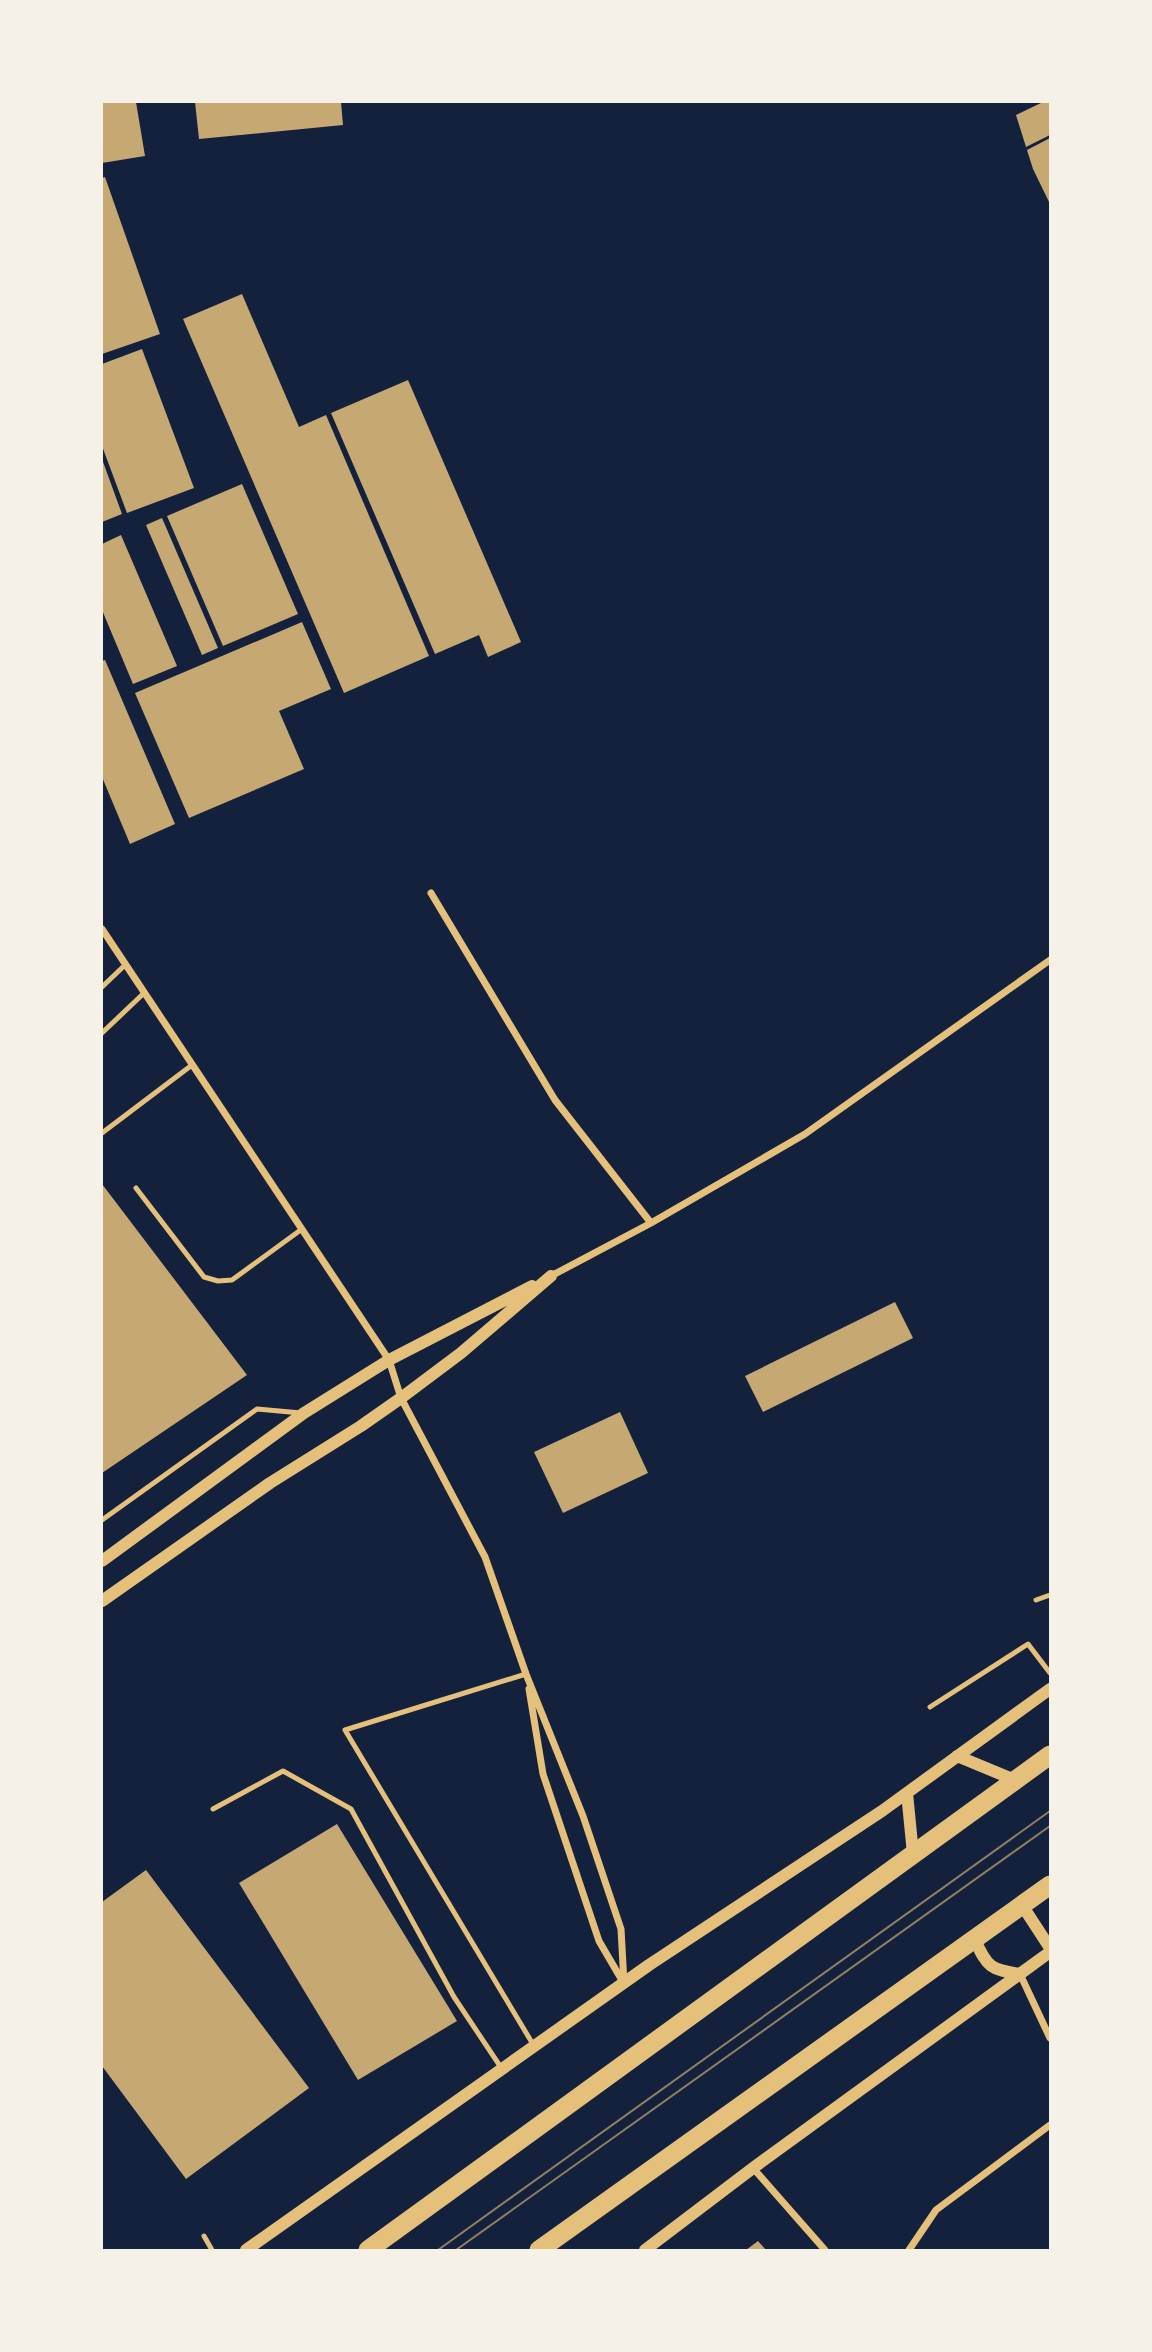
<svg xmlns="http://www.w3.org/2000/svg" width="1152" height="2352" viewBox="0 0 1152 2352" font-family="Signika,sans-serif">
<rect width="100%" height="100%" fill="#14213d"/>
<path fill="#c6a872" d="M102,102h34l9,54 -43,7z
M195,102h146l2,23 -144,14z
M1043,102h7v33l-24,12 -10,-32z
M1050,138v66l-17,-35 -6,-19z
M105,177l55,157 -58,20v-176z
M242,294l57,133 27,-12 103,241 -85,37 -161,-374z
M142,349l52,139 -67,25 -25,-67v-82z
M408,380l113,262 -33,15 -9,-22 -44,19 -104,-241z
M102,459l20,55 -20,8z
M242,484l56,130 -75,32 -56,-130z
M162,518l56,130 -16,7 -56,-130z
M121,535l56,131 -44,18 -31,-74v-66z
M302,622l29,67 -52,22 25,58 -115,49 -54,-125z
M105,660l70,164 -45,20 -28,-67v-116z
M102,1184l145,191 -145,98z
M895,1302l18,36 -150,74 -18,-36z
M620,1412l28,61 -85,40 -29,-61z
M337,1824l120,197 -99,59 -119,-197z
M146,1870l163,218 -123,91 -84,-113v-164z
M758,2241l8,9h-20z"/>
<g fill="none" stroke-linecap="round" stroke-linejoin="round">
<path stroke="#e5c07b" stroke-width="5" d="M102,987l23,-22
M102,1033l42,-40
M102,1133l90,-68
M136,1188l68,89 14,4 14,-1 70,-51
M102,1520l155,-111 44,4
M1036,1600l14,-5
M526,1674l-181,56 189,316
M930,1707l98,-63 22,29
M213,1809l70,-38 68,38 103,188 48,72
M204,2236l8,14"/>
<path stroke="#e5c07b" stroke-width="7" d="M431,893l124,207 96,123
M102,929l287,431 12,38 84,159 41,117 57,142 38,113 3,54
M551,1276l100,-53 154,-89 245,-174
M529,1689l14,85 56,167 24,41
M1020,1974l30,64
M753,2168l72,82
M909,2250l27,-40 114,-85"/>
<path stroke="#e5c07b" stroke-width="12" d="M102,1561l202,-148 85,-53 143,-74
M102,1601l168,-118 91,-57 40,-28 60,-45 90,-77
M957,1756l58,24
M907,1793l6,61
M1022,1905l28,43
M975,1940c12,27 16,30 45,34
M246,2250l403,-285 233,-154 168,-122
M645,2250l108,-82 297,-216"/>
<path stroke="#e5c07b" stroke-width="19" d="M368,2250l682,-495
M539,2250l511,-365"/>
<path stroke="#918062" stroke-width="2" d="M438,2250l612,-439
M456,2250l594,-424"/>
</g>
<rect width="1152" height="2352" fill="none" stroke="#f6f1e7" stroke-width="206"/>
</svg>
